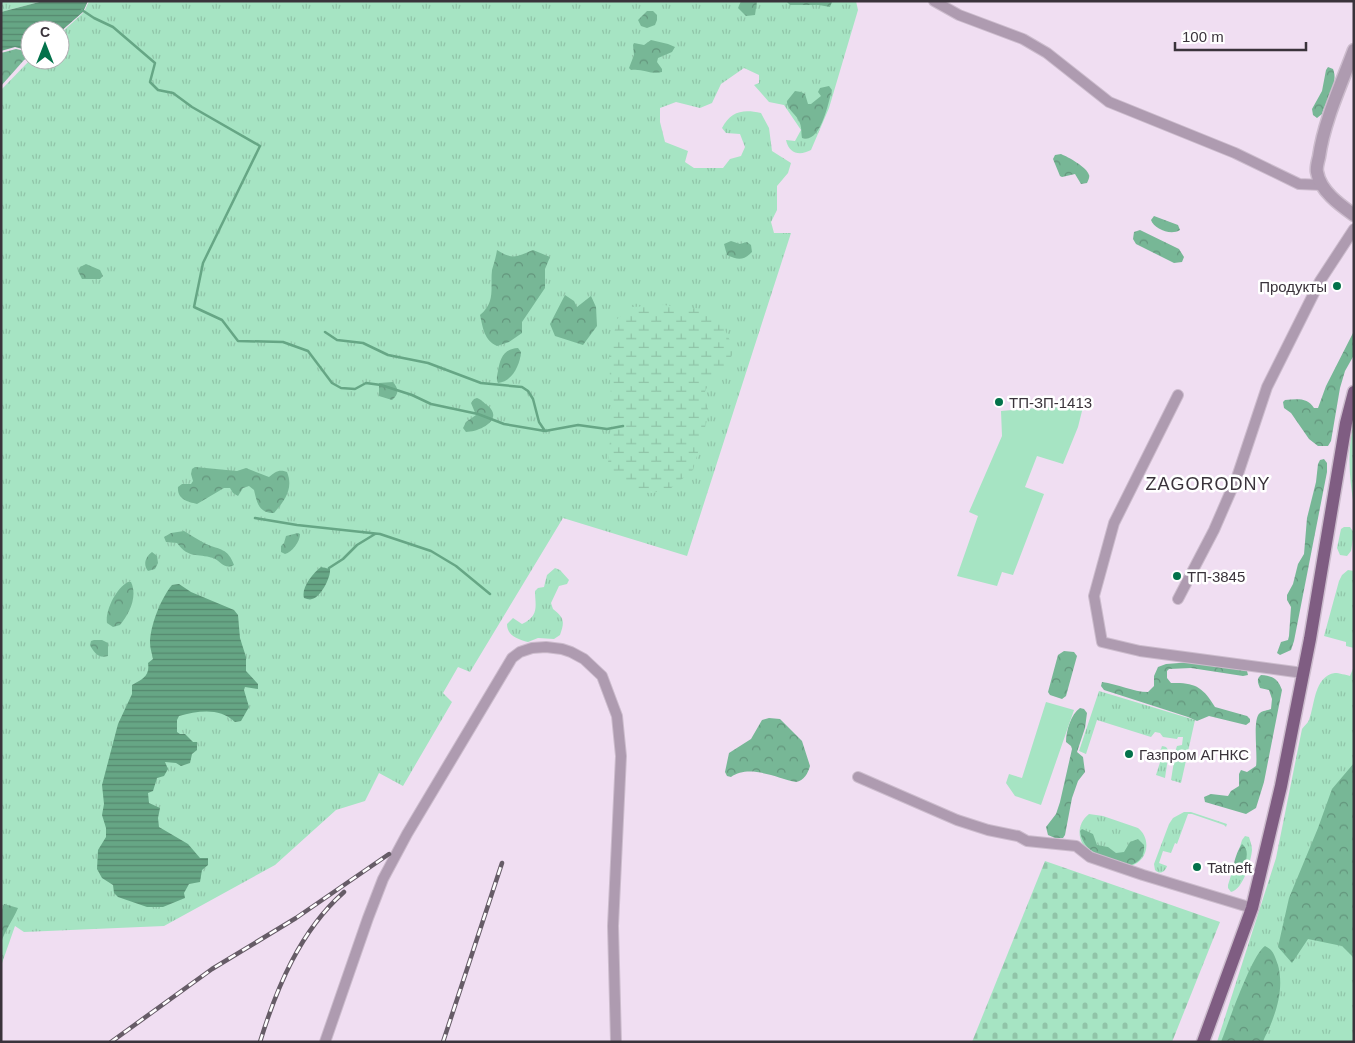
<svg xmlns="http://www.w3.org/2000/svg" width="1355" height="1043" viewBox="0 0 1355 1043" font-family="Helvetica,sans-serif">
<defs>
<pattern id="grass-tufts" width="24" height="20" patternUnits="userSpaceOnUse" patternTransform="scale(1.25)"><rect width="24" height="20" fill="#a6e4c3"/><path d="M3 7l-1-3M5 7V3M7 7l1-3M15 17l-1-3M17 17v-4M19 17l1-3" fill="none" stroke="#90c4a8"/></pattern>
<pattern id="forest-crowns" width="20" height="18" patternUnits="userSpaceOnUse" patternTransform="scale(1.25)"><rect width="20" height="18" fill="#77b796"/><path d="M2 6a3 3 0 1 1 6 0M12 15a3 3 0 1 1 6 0" fill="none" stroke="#63957c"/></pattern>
<pattern id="wetland-marsh" width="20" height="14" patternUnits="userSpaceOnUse" patternTransform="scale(1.25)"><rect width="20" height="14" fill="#a6e4c3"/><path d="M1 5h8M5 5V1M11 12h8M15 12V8" fill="none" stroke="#90c4a8"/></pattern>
<pattern id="cemetery-stones" width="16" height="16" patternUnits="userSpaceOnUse" patternTransform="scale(1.25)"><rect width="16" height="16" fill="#a6e4c3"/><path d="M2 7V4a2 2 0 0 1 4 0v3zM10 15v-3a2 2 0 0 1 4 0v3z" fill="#90c4a8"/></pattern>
<pattern id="water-rules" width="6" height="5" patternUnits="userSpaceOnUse" patternTransform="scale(1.25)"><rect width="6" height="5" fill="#66a685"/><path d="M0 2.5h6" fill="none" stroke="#55886e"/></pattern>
</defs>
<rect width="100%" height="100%" fill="#f0def2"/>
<path fill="url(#grass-tufts)" d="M1,1h42l-42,11z
M89,1h767l2,9 -29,98 -18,42c-11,6 -22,4 -25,-10l9,1 6,-11 -17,-25 -15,-3 -15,-17 5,-2v-8l-15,-7 -23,16 -9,19 -12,5 -24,-6 -16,6v14l5,20 23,9 -3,11 9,6h29l7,-9 11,-3 4,-9 -5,-13 -14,-1 -4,-5c9,-17 21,-19 39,-15l8,15 3,23 19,12 -3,10 -11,13v24l-6,12 3,11h17l-104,323 -124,-38 -93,154 -12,-5 -15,26 9,9 -49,84 -24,-13 -14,28 -29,9 -61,55 -111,61 -140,6 -9,-6 -14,40v-876l29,-30h30v-26l24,-22z
M1354,421v85c-5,-28 -7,-57 0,-85z
M1344,527h6l4,6 -3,18 -4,5 -7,-1 -3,-7 4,-19z
M555,568l5,2 9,10 -2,4 -8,2 -8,17 2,6c11,9 12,12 7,26l-6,4 -16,-1 -10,4c-10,-3 -21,-6 -21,-18l6,-6 9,6c18,-8 13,-19 13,-33l3,-3 6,-1 3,-12z
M1348,570l6,1v77l-8,-2v-4l-22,-6 15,-55 3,-6z
M1354,666v376h-137l59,-184 26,-129c2,-3 6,-6 7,-9 6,-15 5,-44 26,-47 4,0 11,2 15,3z
M1099,691l96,29 -14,63 -10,-3 5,-31 1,-3 5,-1 1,-8h-5l-1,2 -14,-2 -3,-4 -5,-1 -4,5 -54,-17 -11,34 -7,-3z
M1162,746l4,1 3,4 -4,27 -9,-3 7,-22 -3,-1z
M1184,812h7l36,12 -1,3 -2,-2 -32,-11h-4l-11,30 -2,-1 -4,10 -8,-2 -4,12 8,3c-2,6 -7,9 -12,4l-1,-6 15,-40 4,-6z
M1089,814l14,2 35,12c14,11 10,34 -8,38 -12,-4 -28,-6 -38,-13 -15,-9 -17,-28 -3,-39z
M1245,836l4,1c1,4 3,8 3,13 -1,11 -9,40 -21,42l-3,-4v-3l14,-45z"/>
<path fill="url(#forest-crowns)" d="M741,1h16l-2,14 -9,1 -8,-8z
M786,1h45l1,1 -2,5 -11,-2h-29z
M647,11h6l4,4v5l-2,5 -8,3 -6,-2 -3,-6z
M651,40l17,4 7,3 -3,5 -14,6 -1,4 5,7v3c-11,3 -20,-4 -31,-2l-2,-2 5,-13 -1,-10 1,-2 10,2z
M16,49l13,3v5l-5,3 -23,26v-33z
M1328,67l5,2c6,15 -7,31 -11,45l-5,4 -4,-3 -1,-6 10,-18 4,-21z
M829,86l3,4c-4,13 -11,54 -30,48 -1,-6 0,-11 -3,-17 -3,-7 -13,-12 -12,-20l8,-10 6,1 4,2 3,10h3l10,-8 -3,-4 2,-4z
M1061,154c7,3 26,13 28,21 1,2 -1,6 -2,8l-6,1 -6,-10 -13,3 -2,-1 -7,-17 2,-4z
M1154,216l24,9 2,5c-9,6 -26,-1 -29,-10z
M1140,230l39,19 5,8 -2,5 -8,1 -38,-19 -3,-5 1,-7z
M731,241l9,3 7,-2 4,3 1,7c-9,9 -14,8 -25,3l-3,-11z
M497,250c16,10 19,7 36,0l17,7 -5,12v19l-23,34v11l-13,9 -12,4c-13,-6 -14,-18 -17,-31 16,-13 10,-27 12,-45 2,-7 4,-13 5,-20z
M86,264l14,6 3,6 -3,3h-18l-4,-8 2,-4z
M565,295l9,6 3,6 14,-11 5,11 1,19 -14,19 -28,-9 -5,-12z
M1354,331v24l-9,16 -5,17 -9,53 -3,5h-10l-9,-7 -18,-26 -7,-5 -1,-6 2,-2c11,-1 23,-3 29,8h4l8,-22z
M518,348l3,4c-1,13 -9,30 -23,31 -2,-4 -1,-7 0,-12 2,-12 5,-22 20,-23z
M393,382c6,7 6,12 -1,18l-13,-4v-13z
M477,398c5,2 6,4 10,7 18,14 -7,27 -21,27l-3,-4 3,-6 10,-7 -5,-12 3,-4z
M1324,459l3,4v9l-33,169 -3,9 -11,5 -3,-2 4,-11 7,-2 1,-4 2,-29 -4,-7v-5l6,-11 5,-20 6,-10 3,-36 9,-36 2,-18 2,-4z
M195,467l42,4 9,-3 23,9c6,-5 10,-8 18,-5 7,17 -3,29 -13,41 -16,0 -17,-11 -20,-23l-5,-4 -6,2 -5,8 -5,-3 -3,-5h-6l-27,16c-10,-2 -20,-5 -19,-17l4,-3h9l2,-3 -2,-7 1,-5z
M184,531c7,4 14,9 22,13 14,6 22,4 28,21 -10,5 -13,-4 -21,-7 -16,-5 -24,1 -36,-15l-11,-1 -2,-5 7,-4z
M298,533l2,1c0,8 -8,18 -15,20l-4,-2v-6l3,-3 2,-7z
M152,552l5,4 1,7 -3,6 -7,2c-5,-6 -3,-14 4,-19z
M128,582h3c7,15 -2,32 -11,43l-7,2 -6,-4c-2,-12 9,-35 21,-41z
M94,640h8l6,3v13c-9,3 -14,-3 -18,-11l1,-4z
M1064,651l10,1 3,4 -11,40 -4,3 -12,-4 -2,-3 10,-37z
M1192,662l55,9 1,4 -5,1 -52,-8 -22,1 -2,2v7l4,5c24,-1 32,4 44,24l32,9 3,3v3l-4,3 -37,-9 -12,5 -9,-4 -84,-27 -3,-4 1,-4c16,2 31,10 46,10l6,-6v-10l4,-9 8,-3z
M1261,675c12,1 17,4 21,15l-18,92 -8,26 -10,6 -41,-12 -1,-5 7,-3 17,2 3,-5 8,-5v-12l2,-4 6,2 9,-6c2,-11 -4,-48 4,-53 3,-3 7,-2 11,-4l1,-10 -3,-9 -9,-2c-2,-5 -4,-9 1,-13z
M1080,708l4,1 3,4 -2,15 -8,24 6,5 2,15 -7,9 -6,17 -7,37 -2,3h-8l-7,-3 -2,-8 10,-13 4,-12 12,-53 -1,-3 -5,-4c0,-11 5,-28 14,-34z
M769,718l11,1 22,22 8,25c-2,7 -6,15 -14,16 -19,-4 -47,-18 -65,-5l-4,-1 -2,-4 4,-19 22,-14 11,-19z
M1354,763v195l-12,-12 -34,-7 -16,24 -14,-16 11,-49 29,-70 14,-39z
M1082,829l11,5 4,11 11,2 8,6 8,-1 6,-10 8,-3 6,6c1,10 -4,17 -13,20 -7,-1 -14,-4 -20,-6 -16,-5 -28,-10 -31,-28z
M1242,844c9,7 3,19 1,28l-6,3 -3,-2c-2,-8 3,-22 8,-29z
M4,904l14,4c-5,12 -13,22 -17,35v-31z
M1265,946c9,4 10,11 13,19 6,23 -1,45 -10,66 -2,4 -4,7 -5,11h-42c7,-18 31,-88 44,-96z"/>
<path fill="url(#wetland-marsh)" d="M663,305l40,4 17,10 12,26v10l-8,17 -16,13 -4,9 5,19 -16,57 -23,19 -18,4 -17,-2 -16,-11 -11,-17 4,-48 -3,-56 8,-40 15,-12z"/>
<path fill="url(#cemetery-stones)" d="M1045,861l175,61 -48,120h-200z"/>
<path fill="#a6e4c3" d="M1084,403l-6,24 -15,37 -26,-8 -12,31 19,7 -31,81 -11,-3 -5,14 -40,-10 21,-60 -9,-4 33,-76 -1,-25 48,-4 17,1 2,-4z
M1046,702l28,8 -33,95 -26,-9 -9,-13 3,-9 13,4z"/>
<path fill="url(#water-rules)" d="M43,1h45l-5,11 -23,20v-2h-30v21l-15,-4 -14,4v-39z
M321,567l9,2c1,8 -9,28 -18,30 -2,1 -5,0 -8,-1 -3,-10 8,-24 17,-31z
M179,584l12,8 43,18 4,5 2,23 6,19v14l12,13v5l-13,-2 -1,3 5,17 -8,14 -6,1c-16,-15 -37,-11 -56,-6l-2,4v12l3,2h5l8,8h4v8l-5,4 -2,9 -9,3 -5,-3 -11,-1 3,7 -4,7 -7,2 -4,13 -5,2 1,10 11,5 -2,10 1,9 29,17 12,14h8v7l-6,5 -2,12 -11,2 -5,9 1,5 -22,9h-16l-29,-10 -4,-4 -1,-8 -11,-7 -5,-9 1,-19 8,-13v-9l-4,-13 2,-11 -2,-19 16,-61 14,-30v-9c11,-6 18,-9 16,-22l5,-4c-1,-5 -3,-11 -3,-16 0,-17 11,-45 22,-58z"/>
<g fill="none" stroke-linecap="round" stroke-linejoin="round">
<path stroke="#66a685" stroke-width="2.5" d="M82,10l12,8 19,9 42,36 -5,19 8,8 15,3 19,14 68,39 -57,117 -9,44 28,13 16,21 45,1 25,9 24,32 9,5 14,1 11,-6 15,2 31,10 19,9 47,10 26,10 41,7 33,-6 29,4 16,-3
M325,332l12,8 26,3 25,12 40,8 53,20 41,4 6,4 5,8 6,23 6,9
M255,518l42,7 83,9 51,17 25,15 34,28
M329,568l14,-9 14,-14 18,-11"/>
<g stroke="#ccbccd" stroke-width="12">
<path id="minor" d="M934,1l25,14 64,24 24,14 62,49 126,51 64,31 23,1
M1178,395l-64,128 -20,73 8,46 38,9 163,22
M1178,599l36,-69 23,-53 30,-90 53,-106 34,-52
M858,777l99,43 31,10 30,6 9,5 49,5 14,11 53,18 109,33
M325,1042l43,-124 15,-39 24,-45 105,-176 8,-6 12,-4 14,-1 16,2 9,3 13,7 18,17 15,40 4,40 -8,170 3,116"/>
</g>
<g stroke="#ccbccd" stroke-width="15">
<path id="tertiary" d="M1354,50c-13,35 -30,71 -35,107 -1,4 -3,11 -2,15 3,19 23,33 37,43"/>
</g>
<g stroke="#ccbccd" stroke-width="15">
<path id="primary" d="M1203,1042l49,-134 29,-122 29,-147 36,-216 8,-31"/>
</g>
<use href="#minor" stroke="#ae9bb0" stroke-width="10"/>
<use href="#tertiary" stroke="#ae9bb0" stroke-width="12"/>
<use href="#primary" stroke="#7f5d82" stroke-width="12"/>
<g stroke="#665c67" stroke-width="4.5">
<path id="rail" d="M111,1042l101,-73 84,-51 93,-64
M260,1042c17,-55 40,-111 84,-150
M443,1042l59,-179"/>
</g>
<use href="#rail" stroke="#fff" stroke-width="2.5" stroke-dasharray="8" stroke-linecap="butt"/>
</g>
<g fill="#03724b" stroke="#fff" stroke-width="2">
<circle cx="1337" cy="286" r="5"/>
<circle cx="999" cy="402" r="5"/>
<circle cx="1177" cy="576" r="5"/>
<circle cx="1129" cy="754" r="5"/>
<circle cx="1197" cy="867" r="5"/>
</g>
<g text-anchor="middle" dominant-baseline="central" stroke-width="5" stroke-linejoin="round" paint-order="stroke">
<g font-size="15" fill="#3a333b" stroke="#fff" text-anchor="start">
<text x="1327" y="286" text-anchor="end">Продукты</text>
<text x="1009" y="402">ТП-ЗП-1413</text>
<text x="1187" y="576">ТП-3845</text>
<text x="1139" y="754">Газпром АГНКС</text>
<text x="1207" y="867">Tatneft</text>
</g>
<g font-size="18" letter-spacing="1" fill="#3a333b" stroke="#fff">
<text x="1208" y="484">ZAGORODNY</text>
</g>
</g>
<rect width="1355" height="1043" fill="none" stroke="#3a333b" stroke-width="5"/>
<g transform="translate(45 45)"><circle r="24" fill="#ffffff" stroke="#b0adb1"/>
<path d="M0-4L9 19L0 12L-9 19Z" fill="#03724b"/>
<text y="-8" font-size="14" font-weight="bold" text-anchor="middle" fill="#3a333b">С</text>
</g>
<path d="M1175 42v8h131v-8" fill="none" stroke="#3a333b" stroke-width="2.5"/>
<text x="1182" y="42" font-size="15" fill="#3a333b" stroke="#ffffff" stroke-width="4" paint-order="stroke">100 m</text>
</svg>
